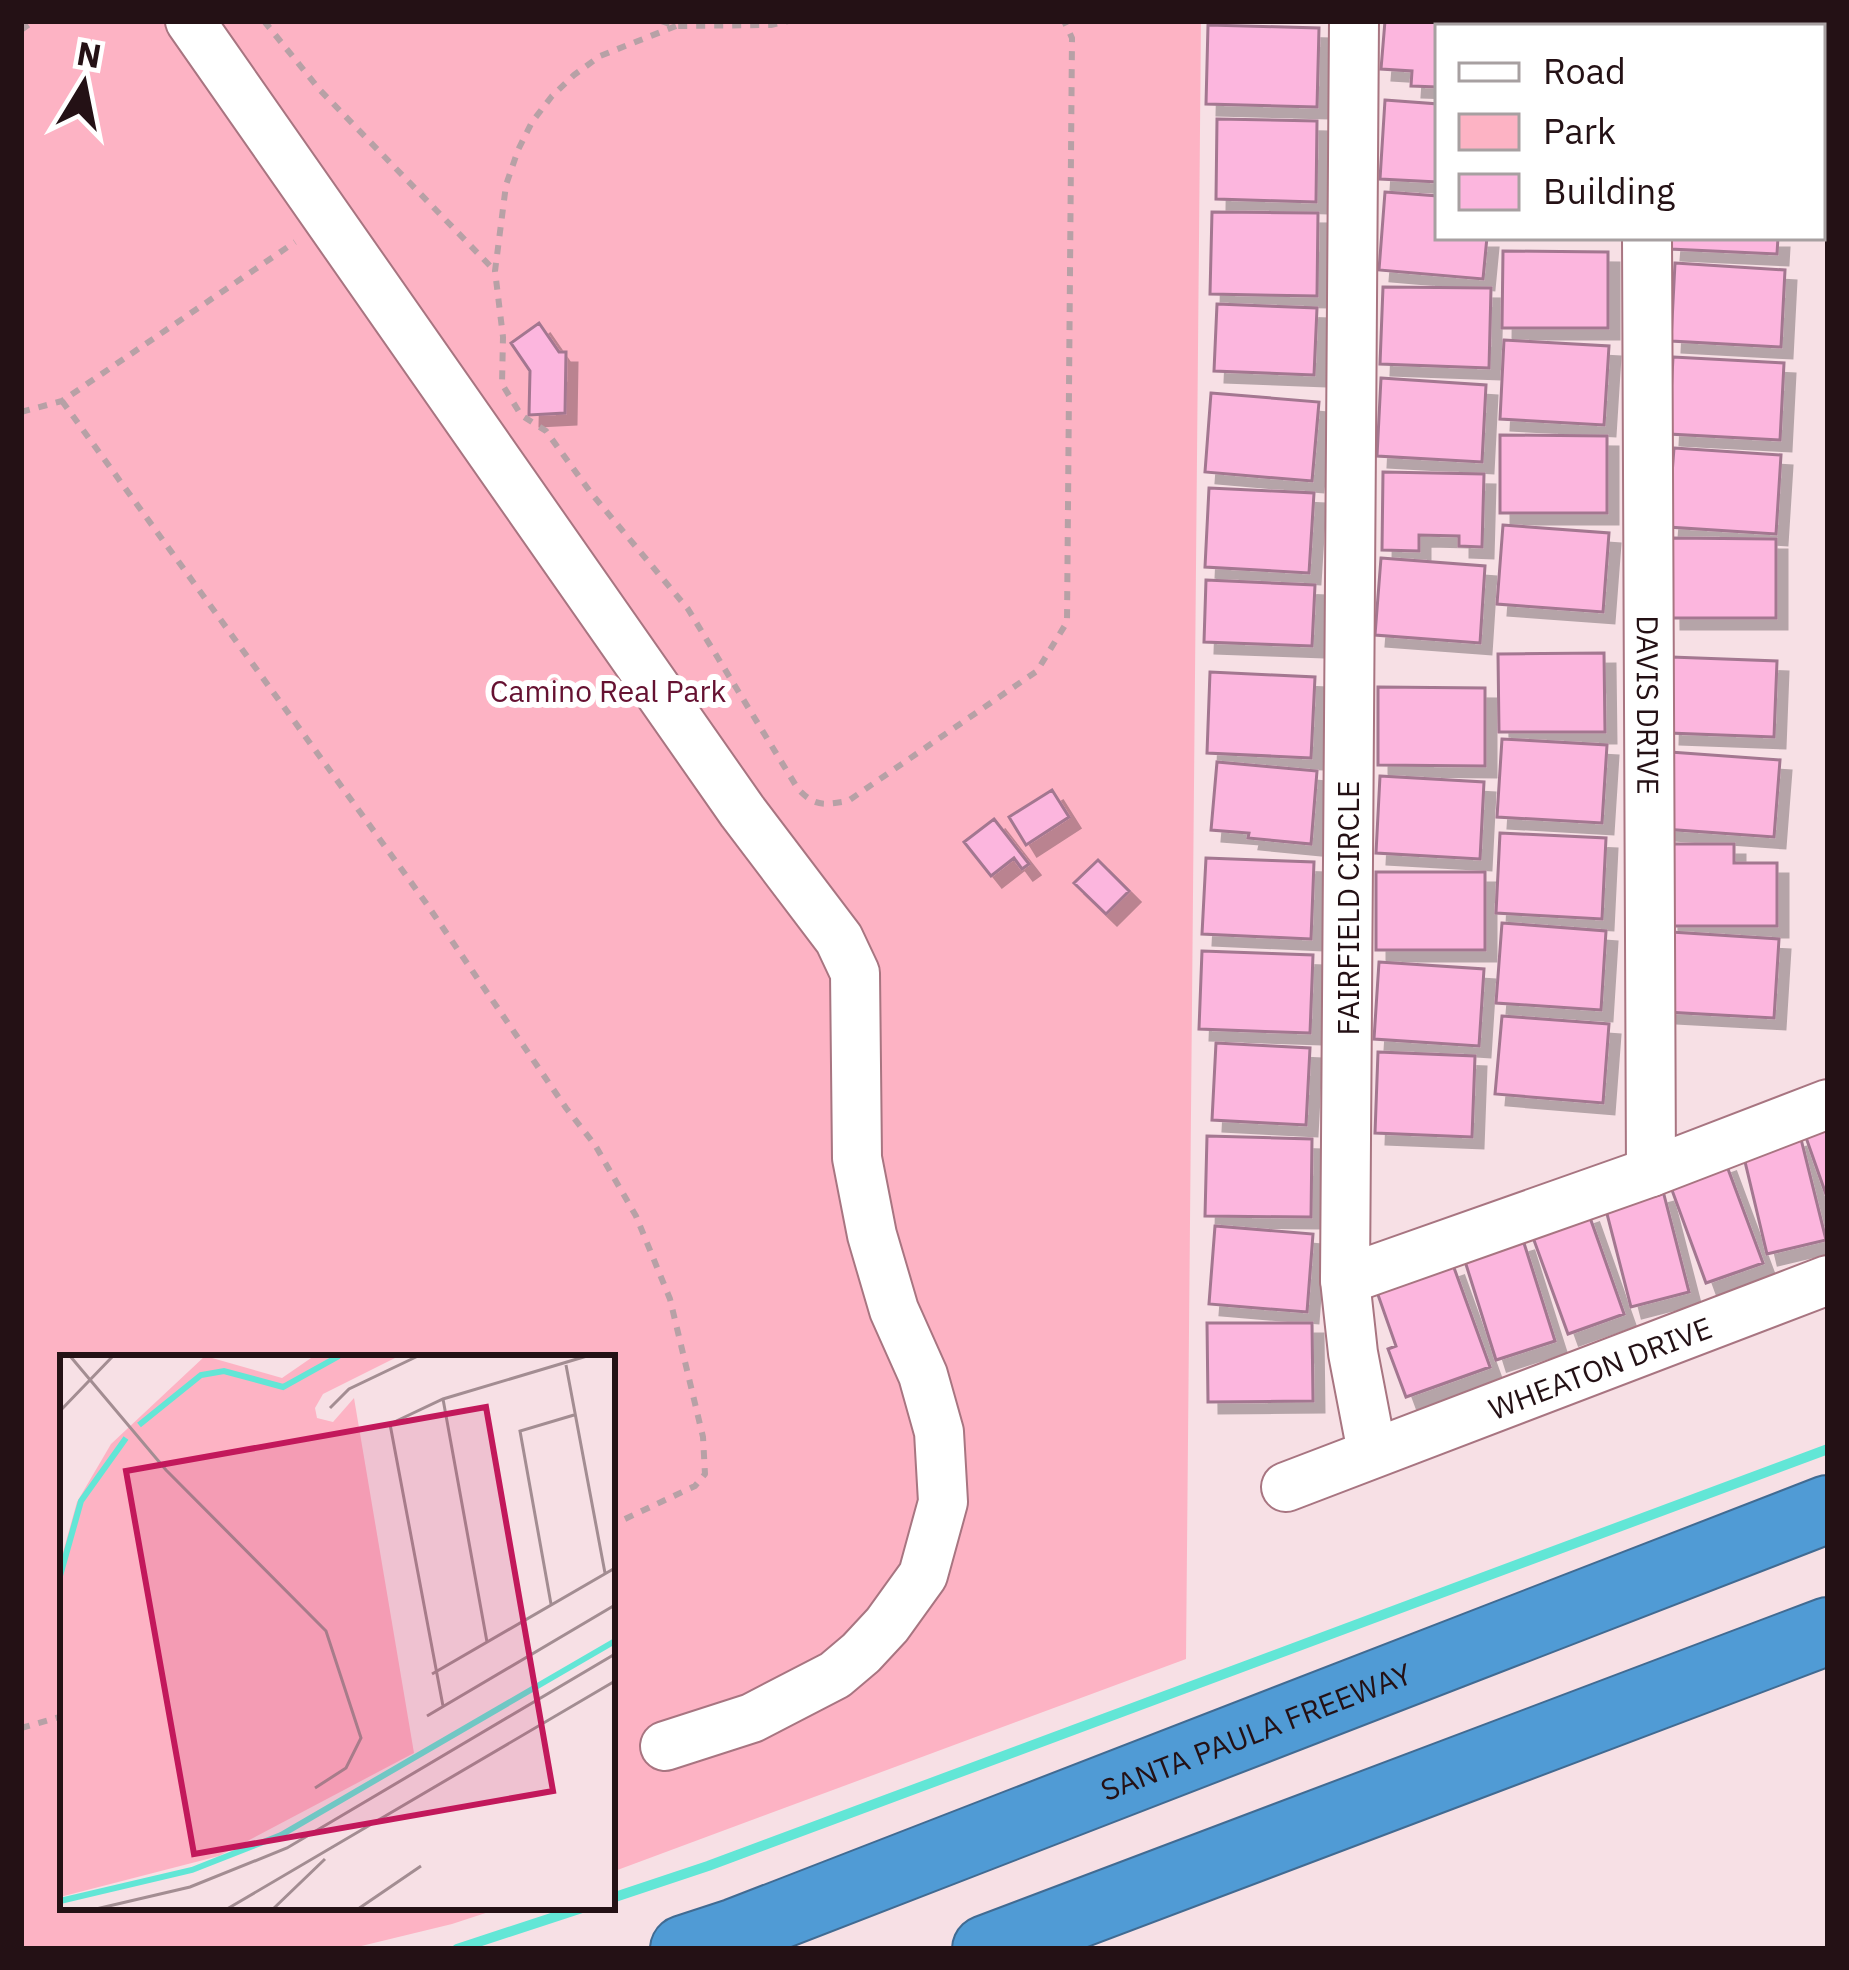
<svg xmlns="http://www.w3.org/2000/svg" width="1849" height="1970" viewBox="0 0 1849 1970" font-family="'IBM Plex Sans',sans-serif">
<defs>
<filter id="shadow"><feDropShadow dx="11" dy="11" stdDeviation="0" flood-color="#0004"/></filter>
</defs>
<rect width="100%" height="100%" fill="#f7e0e5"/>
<path fill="#fdb3c4" d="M21,21h1180l-15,1638 -574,213v-514h-549v549h441l-52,17 -103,25h-328z"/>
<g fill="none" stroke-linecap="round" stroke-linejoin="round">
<path stroke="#62e6d6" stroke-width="10" d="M612,1898l96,-32 1120,-417
M457,1949l128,-42"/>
</g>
<path fill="#fcb6de" stroke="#a37790" stroke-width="3" filter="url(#shadow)" d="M1385,21l23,1 83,-1v6h-53v60l-27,-1 1,-15 -31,-2z
M1504,21h106v6h-106z
M1674,21h108v6h-108z
M1796,21h32v58h-6v-52h-26z
M1208,25l111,3 -2,79 -111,-3z
M1385,100l53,4v78l-58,-3z
M1217,119l100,2 -1,81 -100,-3z
M1385,192l53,4v41h49l-4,42 -104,-9z
M1212,212l106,1 -1,83 -107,-2z
M1671,237h107l-1,17 -107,-5z
M1503,251l105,1v76h-106z
M1675,263l110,7 -4,77 -110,-6z
M1383,287l108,1 -2,80 -109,-4z
M1217,304l100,4 -3,67 -100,-4z
M539,323l20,29h7l-1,61 -36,2 1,-44 -19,-28z
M1504,340l105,6 -5,79 -104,-6z
M1673,357l111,6 -4,77 -111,-6z
M1381,378l105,7 -4,77 -105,-6z
M1211,393l108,9 -7,79 -107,-9z
M1500,435l107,1v77h-107z
M1674,448l107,7 -5,79 -108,-7z
M1383,472l101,2 -2,73 -23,-1v-10l-40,-1v16l-37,-1z
M1209,488l105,5 -5,80 -104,-6z
M1503,525l106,8 -6,79 -106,-8z
M1669,538l107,1v79h-106z
M1381,558l104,8 -5,77 -105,-8z
M1206,580l109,5 -3,61 -108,-4z
M1604,653l1,79h-106l-1,-78z
M1671,657l106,4 -3,76 -105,-4z
M1210,672l105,5 -4,81 -104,-5z
M1378,687l107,1v78l-107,-1z
M1502,739l105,6 -5,78 -105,-6z
M1670,752l110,8 -6,77 -110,-8z
M1217,762l100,9 -6,73 -63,-6 1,-5 -38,-3z
M1380,776l104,6 -4,77 -104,-6z
M1052,790l17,27 -43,28 -17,-28z
M994,819l35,45 -7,5 -8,-11 -23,18 -27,-34z
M1500,833l106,5 -4,81 -106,-6z
M1667,844h67v19h43v63h-109z
M1206,858l108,4 -3,77 -109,-5z
M1098,860l31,31 -23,23 -32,-31z
M1376,872h109v78h-109z
M1502,923l104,8 -5,79 -105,-7z
M1671,932l108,7 -5,79 -108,-6z
M1202,951l111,4 -3,78 -111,-4z
M1379,962l105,7 -5,77 -105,-7z
M1502,1016l107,8 -6,79 -108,-9z
M1216,1043l94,5 -4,77 -94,-5z
M1378,1052l97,4 -3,81 -97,-4z
M1828,1120v80l-25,-71z
M1800,1135l26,105 -59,14 -25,-105z
M1207,1136l105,3 -1,78 -106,-1z
M1725,1161l38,102 -57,20 -37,-101z
M1663,1191l26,101 -58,15 -26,-101z
M1588,1212l36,102 -56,20 -37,-102z
M1215,1226l98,8 -6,78 -98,-8z
M1523,1240l32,101 -59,19 -32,-102z
M1453,1265l37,102 -84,30 -18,-48 8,-3 -19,-54z
M1207,1323h105l1,78 -105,1z"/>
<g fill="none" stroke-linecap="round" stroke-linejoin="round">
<g stroke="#a87581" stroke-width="52">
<g id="minor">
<path d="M190,21l552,790 97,128 16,34 2,185 15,77 22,75 29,65 16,57 4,70 -20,73 -36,50 -26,28 -26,22 -83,43 -87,28"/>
<path d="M1354,21l-9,1259 8,73 19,99"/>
<path d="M1646,21v6"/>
<path id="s1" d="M1647,237l4,935"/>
<path d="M1345,1280l306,-108 177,-68"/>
<path id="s2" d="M1286,1487l542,-207"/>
</g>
</g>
<g stroke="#416b92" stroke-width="70">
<g id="highway">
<path id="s3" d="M684,1949l52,-17 1092,-423"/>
<path d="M986,1949l842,-318"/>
</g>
</g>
<path stroke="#b7a1a6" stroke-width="6" stroke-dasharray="9 9" stroke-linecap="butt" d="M264,21l55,68 176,182
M661,21l15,5 95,-1 17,-4
M676,26l-76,30 -26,19 -22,21 -20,26 -14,28 -12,35 -11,86 8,66 -1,47 19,31 25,16 45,62 97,116 110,180c17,18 26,16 50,12l189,-130 30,-49 5,-584 -8,-17
M21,30l13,-9
M62,401l364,502 140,205 29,37 41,71 34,83 33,138 2,37 -10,12 -83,39
M21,412l41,-11 233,-159
M21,1728l42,-12"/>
<use href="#minor" stroke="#fff" stroke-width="48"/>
<use href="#highway" stroke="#509bd5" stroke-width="66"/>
</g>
<g text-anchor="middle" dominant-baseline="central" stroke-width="12" stroke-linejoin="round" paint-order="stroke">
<g font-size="30" fill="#651131" stroke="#fff">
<text x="608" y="690">Camino Real Park</text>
</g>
<g font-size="30" fill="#241115" stroke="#fff">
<text stroke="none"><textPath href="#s1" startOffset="468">DAVIS DRIVE</textPath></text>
<text transform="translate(1347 908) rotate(-90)">FAIRFIELD CIRCLE</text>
<text stroke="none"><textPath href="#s2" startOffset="336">WHEATON DRIVE</textPath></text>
<text stroke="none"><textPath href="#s3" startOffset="612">SANTA PAULA FREEWAY</textPath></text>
</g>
</g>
<g transform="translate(60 1355)">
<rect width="555" height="555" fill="#f7e0e5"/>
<path d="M145,1l77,22 32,-22h85l-76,38 -8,14 2,10 16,4 21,-24 60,355 -195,103 -159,41v-334l17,-61 34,-58z" fill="#fdb3c4"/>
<path fill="none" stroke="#62e6d6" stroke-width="6" d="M79,70l62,-50 23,-4 59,16 56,-31M0,221l21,-75 45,-63M0,546l132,-31 89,-35 334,-194"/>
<path fill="none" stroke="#a38d92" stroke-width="3" d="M10,1l96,114 160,161 35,107 -15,30 -31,20M506,10l39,208M383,44l44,243M270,53l19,-19 69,-33M0,56l53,-55M491,249l-31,-173 54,-16M372,319l183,-106M383,351l-53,-282 53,-25 144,-43M367,361l188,-111M36,554l94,-22 97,-39 328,-194M167,554l388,-228M213,554l52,-50M298,554l63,-43"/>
<path fill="#c2185b" fill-opacity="0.15" stroke="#c2185b" stroke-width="6" d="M426,52l67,384 -359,63 -68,-383z"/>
<rect width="555" height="555" fill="none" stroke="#241115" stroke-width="6"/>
</g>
<rect width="1849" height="1970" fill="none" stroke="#241115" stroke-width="48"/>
<rect x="1435" y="24" width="390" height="216" fill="#ffffff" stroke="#a7a0a1" stroke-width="3"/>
<rect x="1459" y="63" width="60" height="18" fill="#ffffff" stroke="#a7a0a1" stroke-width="3"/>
<text x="1543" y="84" font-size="36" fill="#241115">Road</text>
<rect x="1459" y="114" width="60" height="36" fill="#fdb3c4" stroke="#a7a0a1" stroke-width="3"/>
<text x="1543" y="144" font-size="36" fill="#241115">Park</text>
<rect x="1459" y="174" width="60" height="36" fill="#fcb6de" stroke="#a7a0a1" stroke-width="3"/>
<text x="1543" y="204" font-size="36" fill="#241115">Building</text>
<g transform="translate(84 84) rotate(10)" stroke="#ffffff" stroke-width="9" paint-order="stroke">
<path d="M0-9L21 45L0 30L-21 45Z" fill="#241115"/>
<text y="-18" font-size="33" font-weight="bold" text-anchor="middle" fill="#241115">N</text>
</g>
</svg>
